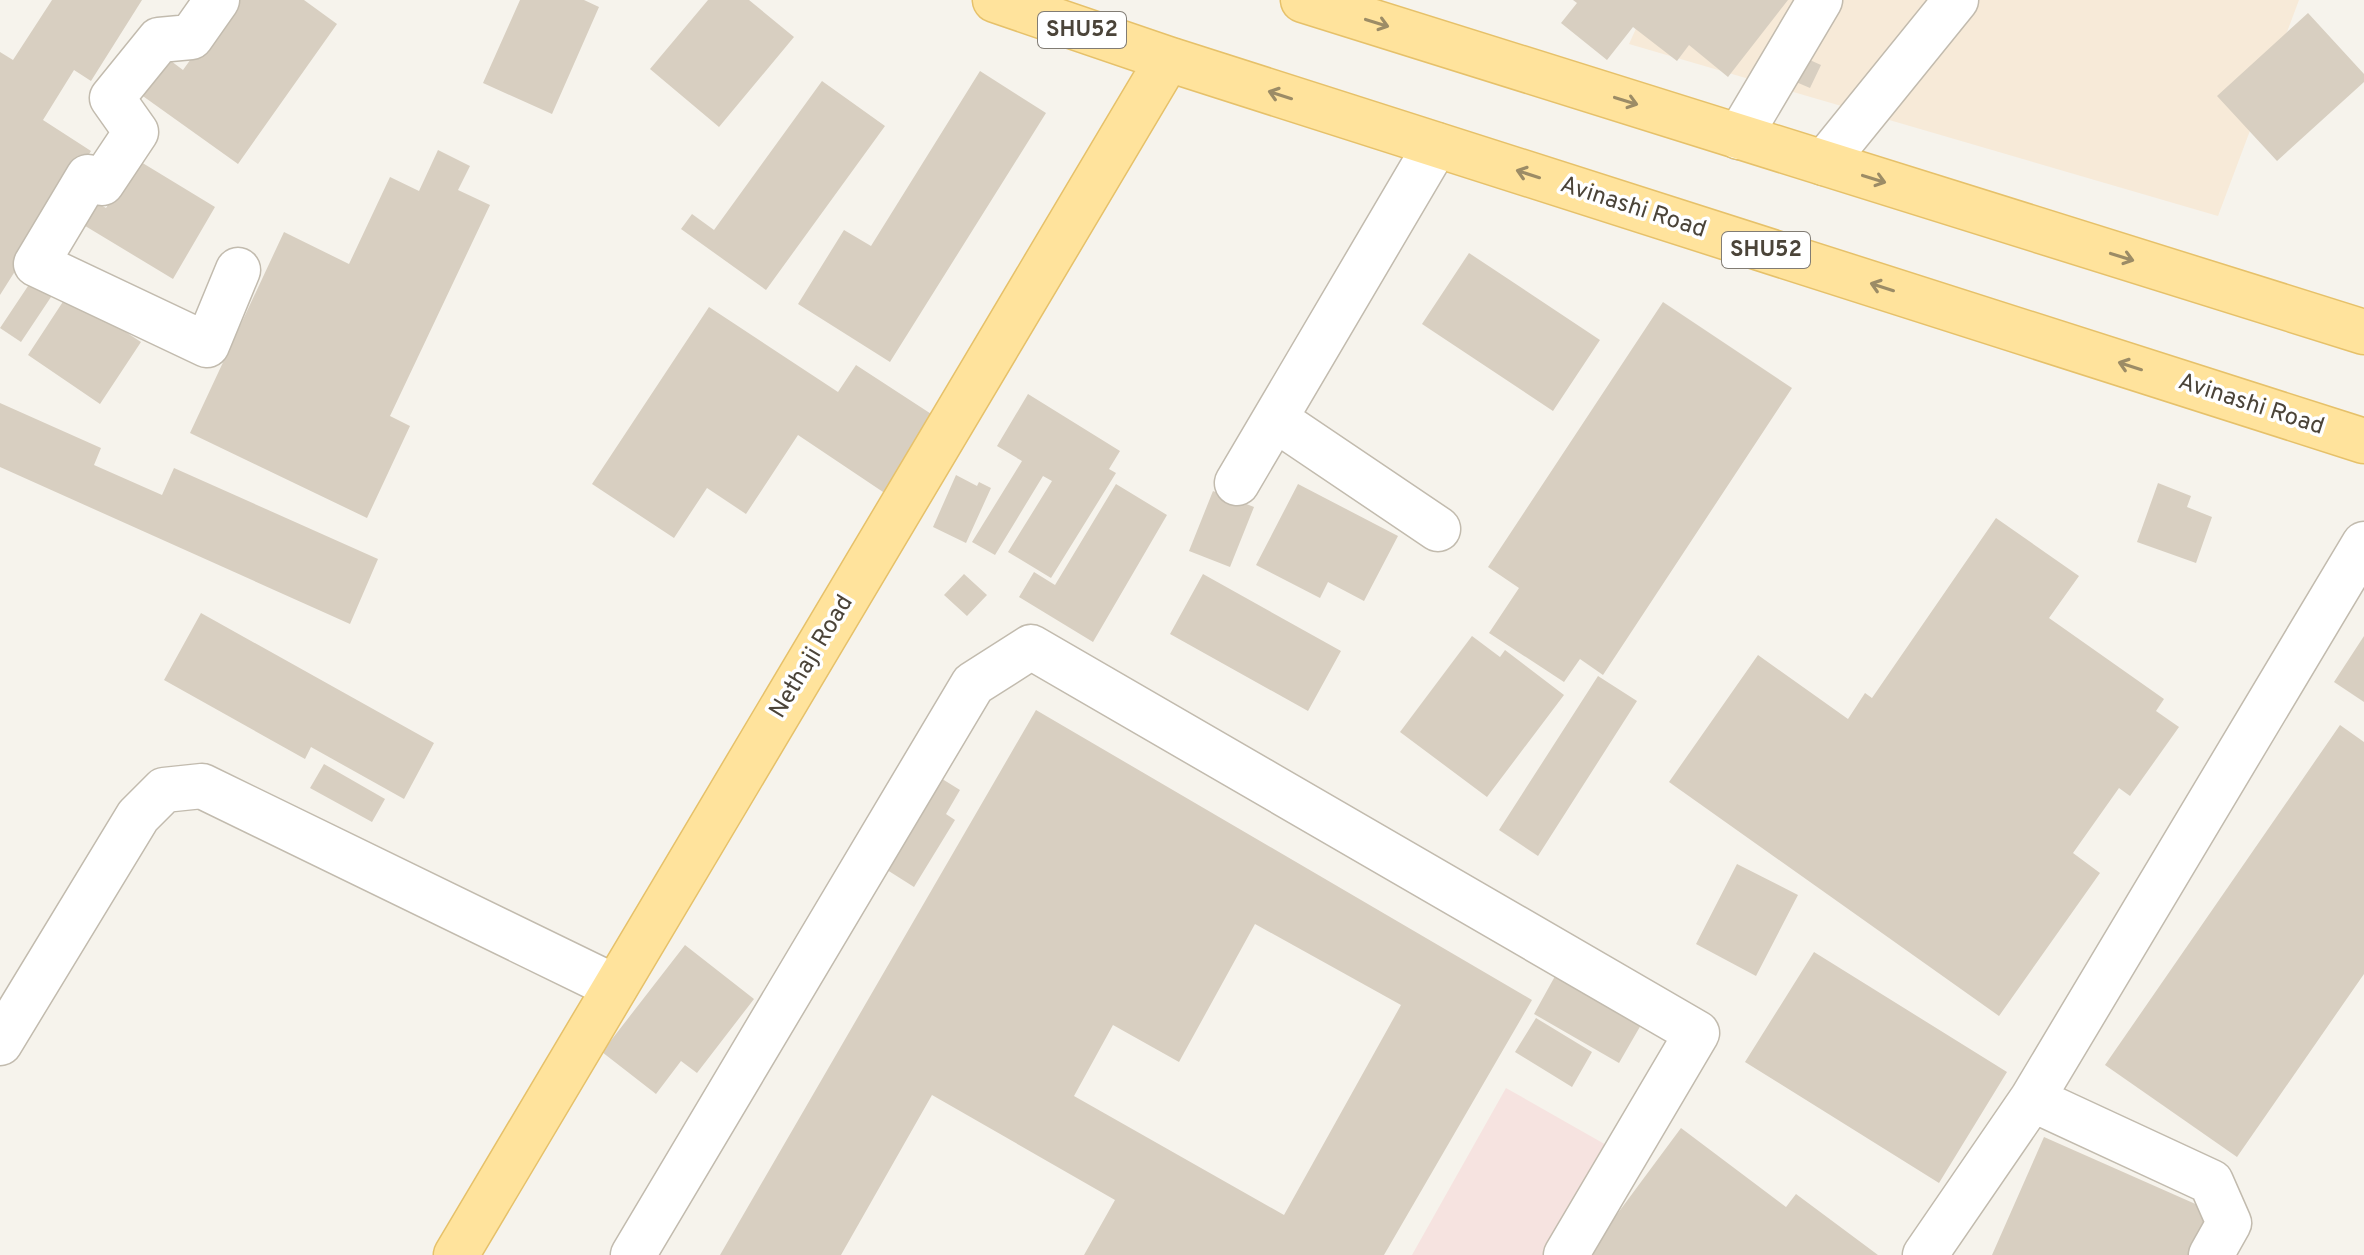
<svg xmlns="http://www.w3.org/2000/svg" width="2364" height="1255" viewBox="0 0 2364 1255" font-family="Overpass,sans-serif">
<rect width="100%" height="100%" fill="#f6f3ec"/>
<path fill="#f7ead8" d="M1649,0h650l-81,216 -589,-172z"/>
<path fill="#f6e3e0" d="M1506,1088l102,58 -62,109h-134z"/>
<path fill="#d8cfc1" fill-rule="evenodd" d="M52,0h90l-51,81 -17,-11 -31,50 48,31 -91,144v-243l13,8z
M233,0h71l33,24 -99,140 -105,-75 26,-37 24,18z
M520,0h64l15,7 -47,107 -69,-31z
M708,0h41l45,37 -75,90 -69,-58z
M1573,0h215l-60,77 -39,-32 -12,16 -44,-34 -26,33 -46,-37 16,-20z
M2308,13l56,61v8l-87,79 -60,-65z
M1792,52l29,13 -11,23 -28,-12z
M980,71l66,42 -156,249 -92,-58 46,-74 27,16z
M822,81l63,45 -119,164 -85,-61 11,-15 22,16z
M438,150l32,16 -12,24 32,15 -100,211 20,10 -43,92 -177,-85 94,-201 65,32 41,-87 29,14z
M136,159l79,48 -42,72 -101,-61 13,-22 21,12z
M1469,253l131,87 -47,71 -131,-87z
M34,277l21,14 -34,51 -21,-14z
M68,294l73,48 -41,62 -72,-49z
M1663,302l129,86 -189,287 -23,-16 -16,23 -75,-49 30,-45 -31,-21z
M709,307l129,85 18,-27 86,56 -50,77 -94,-63 -52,79 -39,-26 -33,50 -82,-54z
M1028,394l92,57 -11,18 7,4 -65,105 -43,-26 44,-71 -9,-5 -48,79 -23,-13 50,-81 -25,-15z
M0,403l101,45 -7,17 68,30 12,-27 204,91 -28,65 -350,-157z
M956,475l21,11 2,-4 12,6 -25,55 -33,-16z
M2158,483l33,13 -4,11 25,10 -16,46 -59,-21z
M1116,484l51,31 -74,127 -74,-45 15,-25 21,13z
M1298,484l100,52 -34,65 -36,-19 -8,16 -64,-33z
M1213,491l41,16 -24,60 -41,-16z
M1996,518l83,58 -30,42 115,81 -8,12 23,16 -49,69 -11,-8 -46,65 27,20 -101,143 -330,-234 89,-127 90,64 17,-26 7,5z
M964,574l23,21 -20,21 -23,-21z
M1203,574l138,77 -33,60 -138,-77z
M201,613l233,130 -30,56 -93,-52 -6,12 -141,-79z
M1472,636l28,21 5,-7 59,45 -77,102 -87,-65z
M2364,636v66l-30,-20z
M1598,676l39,25 -99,155 -39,-26z
M1036,710l496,290 -148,255h-300l31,-55 -183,-105 -91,160h-121zM1255,924l146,81 -117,210 -210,-119 39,-71 66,37z
M2340,725l24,17v232l-127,183 -132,-92z
M324,764l61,35 -13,23 -62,-34z
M939,777l21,13 -14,24 9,6 -41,67 -30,-19z
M1737,864l61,31 -42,81 -60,-32z
M685,945l69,54 -57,74 -16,-12 -25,33 -54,-42z
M1814,952l193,120 -68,111 -194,-121z
M1559,969l86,49 -26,45 -85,-49z
M1536,1018l56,34 -20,35 -57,-35z
M1681,1128l105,79 10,-13 82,61h-284l-5,-3z
M2044,1137l165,73 -19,45h-198z"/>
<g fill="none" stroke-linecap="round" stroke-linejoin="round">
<g stroke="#c2bbae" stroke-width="47">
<path id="minor" d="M217,0l-26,37 -32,3 -47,58 24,34 -34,51 -14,-6 -52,87 171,81 31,-75
M1739,137l81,-137
M1824,163l132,-163
M1275,419l163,110
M1237,483l199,-338
M0,1043l138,-227 26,-26 38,-4 413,201
M2032,1099l179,83 18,41 -18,32
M633,1255l340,-571 58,-37 666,386 -131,222
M1925,1255l107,-156 332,-555"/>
</g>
<g stroke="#e6c16a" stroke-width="47">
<path id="major" d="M995,0l173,59 1196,382
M1303,0l1061,332
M456,1255l712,-1196"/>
</g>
<use href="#minor" stroke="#fff" stroke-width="44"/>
<use href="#major" stroke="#ffe39c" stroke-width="44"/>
</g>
<defs><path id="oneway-shaft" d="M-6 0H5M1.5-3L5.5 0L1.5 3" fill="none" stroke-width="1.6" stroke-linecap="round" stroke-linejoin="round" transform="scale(2)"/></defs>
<g stroke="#9c8c66">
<use href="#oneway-shaft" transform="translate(1377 23) rotate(17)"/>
<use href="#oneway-shaft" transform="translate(1280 95) rotate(-162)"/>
<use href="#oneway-shaft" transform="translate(1626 101) rotate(17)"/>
<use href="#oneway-shaft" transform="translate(1528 174) rotate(-162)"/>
<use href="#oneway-shaft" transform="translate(1874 179) rotate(17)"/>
<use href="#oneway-shaft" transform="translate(2122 257) rotate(17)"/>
<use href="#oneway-shaft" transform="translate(1882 287) rotate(-162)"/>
<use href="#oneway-shaft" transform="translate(2130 366) rotate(-162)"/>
</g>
<g text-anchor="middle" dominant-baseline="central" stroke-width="7" stroke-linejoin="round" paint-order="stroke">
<g fill="#fff" stroke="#817c74" stroke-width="2">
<rect x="1038" y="12" width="88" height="36" rx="6"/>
<rect x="1722" y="232" width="88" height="36" rx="6"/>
</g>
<g font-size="22" font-weight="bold" fill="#4b4439">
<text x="1082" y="30">SHU52</text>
<text x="1766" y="250">SHU52</text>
</g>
<g font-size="24" fill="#4b4439" stroke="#fff">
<text transform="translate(1633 208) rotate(18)">Avinashi Road</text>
<text transform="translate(2251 405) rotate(18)">Avinashi Road</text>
<text transform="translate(812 657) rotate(-59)">Nethaji Road</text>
</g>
</g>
</svg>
